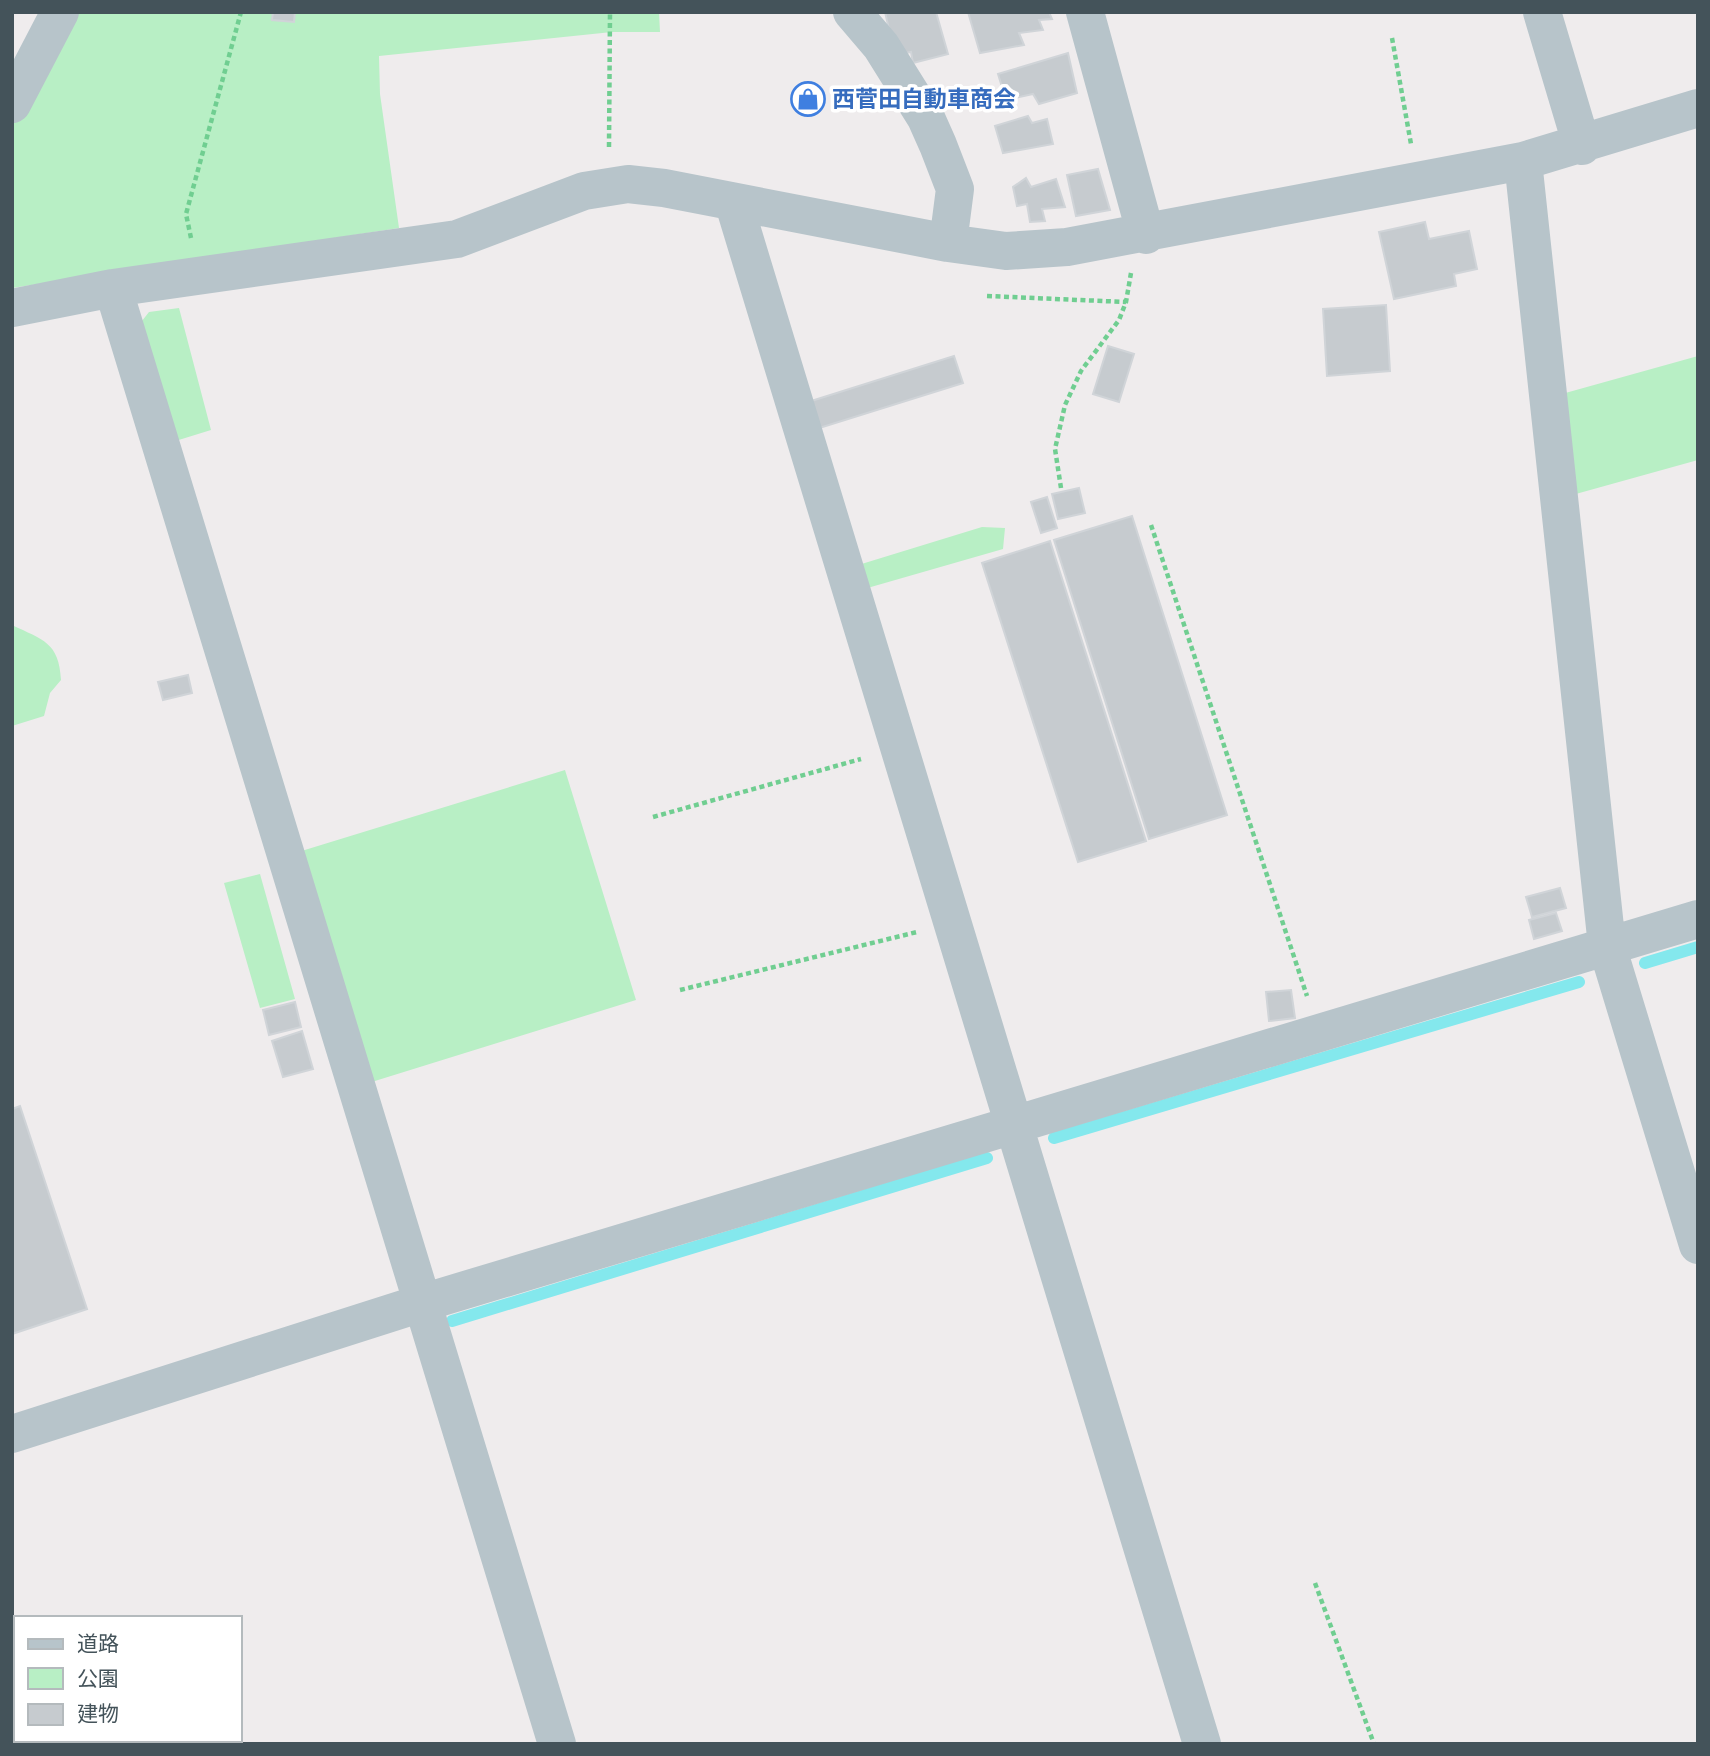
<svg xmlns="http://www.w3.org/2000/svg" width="1710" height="1756" viewBox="0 0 1710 1756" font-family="'Space Grotesk','Noto Sans JP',sans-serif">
<rect width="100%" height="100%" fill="#efeced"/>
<path fill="#b8efc5" d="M70,12h589l1,20h-48l-233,24 1,38 19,134 -387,60v-165z
M179,308l32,122 -42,13 -31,-117 11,-14z
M1698,356v104l-133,37 -14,-100z
M982,527l23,1 -2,21 -139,40 -9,-23z
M12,625c31,15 47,17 49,55l-11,13 -6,23 -32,10z
M565,770l71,230 -274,85 -67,-232z
M260,874l35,125 -35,9 -36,-125z"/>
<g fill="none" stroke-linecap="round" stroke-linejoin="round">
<path stroke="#84e8ed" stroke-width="12" d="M1645,963l53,-16
M1054,1138l525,-156
M452,1321l535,-163"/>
</g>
<path fill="#c6cbcf" stroke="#d0d4d8" stroke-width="2" d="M273,12h22l-1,10 -22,-2z
M885,12h51l12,42 -35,9 -2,-11 -16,3z
M968,12h81l3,7 -13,1 4,10 -24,3 5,12 -44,8z
M1068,53l9,40 -38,11 -6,-10 -27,6 -8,-26z
M1028,116l4,7 15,-4 6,25 -50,9 -8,-27z
M1098,169l12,41 -34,6 -9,-41z
M1026,178l5,9 25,-8 9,28 -23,2 3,12 -15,1 -3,-18 -10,2 -4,-19z
M1425,222l4,17 40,-8 8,38 -23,5 2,12 -62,13 -15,-67z
M1386,305l4,66 -63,5 -4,-67z
M1108,346l26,8 -15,48 -26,-8z
M954,356l9,27 -150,47 -8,-27z
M1079,488l6,25 -27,6 -6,-25z
M1047,497l10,31 -16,5 -10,-31z
M1132,516l95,299 -78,24 -95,-299z
M1050,541l96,300 -68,21 -96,-299z
M188,675l4,18 -29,7 -5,-18z
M1560,888l6,20 -34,9 -6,-20z
M1556,913l6,18 -28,8 -5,-19z
M1291,990l4,28 -26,3 -3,-29z
M295,1002l6,25 -32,8 -6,-25z
M302,1031l11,38 -30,8 -11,-36z
M20,1106l67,203 -75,25v-225z"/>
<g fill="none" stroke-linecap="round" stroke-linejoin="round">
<path stroke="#70ce91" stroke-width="4.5" stroke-dasharray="5 3.5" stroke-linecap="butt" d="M1392,38l19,106
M609,147l1,-135
M191,238l-5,-24 55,-202
M987,296l139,6
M1061,488l-6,-39 10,-44 16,-34 38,-51 7,-18 5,-29
M1151,525l156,471
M653,817l208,-58
M680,990l237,-58
M1315,1583l59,161"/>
<path stroke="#b7c4ca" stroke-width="38" d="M852,12l29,34 45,72 12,27 17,44 -7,54
M1085,12l61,223
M1542,12l40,134
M12,104l48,-92
M1523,161l84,785 91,299
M734,204l468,1540
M113,288l444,1456
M12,308l101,-20 344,-49 127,-48 44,-7 36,4 284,55 58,8 61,-4 456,-86 175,-53
M12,1434l410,-131 1276,-384"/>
</g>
<defs>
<g id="shop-ring" transform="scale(1.75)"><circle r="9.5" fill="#fff" stroke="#3f7fe0" stroke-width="1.5"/><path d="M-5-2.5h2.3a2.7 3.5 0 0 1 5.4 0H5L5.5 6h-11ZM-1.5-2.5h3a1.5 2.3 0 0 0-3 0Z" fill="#3f7fe0"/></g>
</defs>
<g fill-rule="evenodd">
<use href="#shop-ring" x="808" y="99"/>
</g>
<g text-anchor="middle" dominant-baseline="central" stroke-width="7" stroke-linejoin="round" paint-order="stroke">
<g font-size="23" font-weight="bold" fill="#366cbe" stroke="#fff" text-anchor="start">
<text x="832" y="99">西菅田自動車商会</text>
</g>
</g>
<rect width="1710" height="1756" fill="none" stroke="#44535a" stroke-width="28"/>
<rect x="14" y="1616" width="228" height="126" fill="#ffffff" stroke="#b4babd" stroke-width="2"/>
<rect x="28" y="1639" width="35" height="10" fill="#b7c4ca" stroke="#b4babd" stroke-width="2"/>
<text x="77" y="1651" font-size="21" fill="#44535a">道路</text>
<rect x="28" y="1668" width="35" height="21" fill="#b8efc5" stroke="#b4babd" stroke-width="2"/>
<text x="77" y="1686" font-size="21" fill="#44535a">公園</text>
<rect x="28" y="1704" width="35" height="21" fill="#c6cbcf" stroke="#b4babd" stroke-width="2"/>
<text x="77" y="1721" font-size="21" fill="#44535a">建物</text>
</svg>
